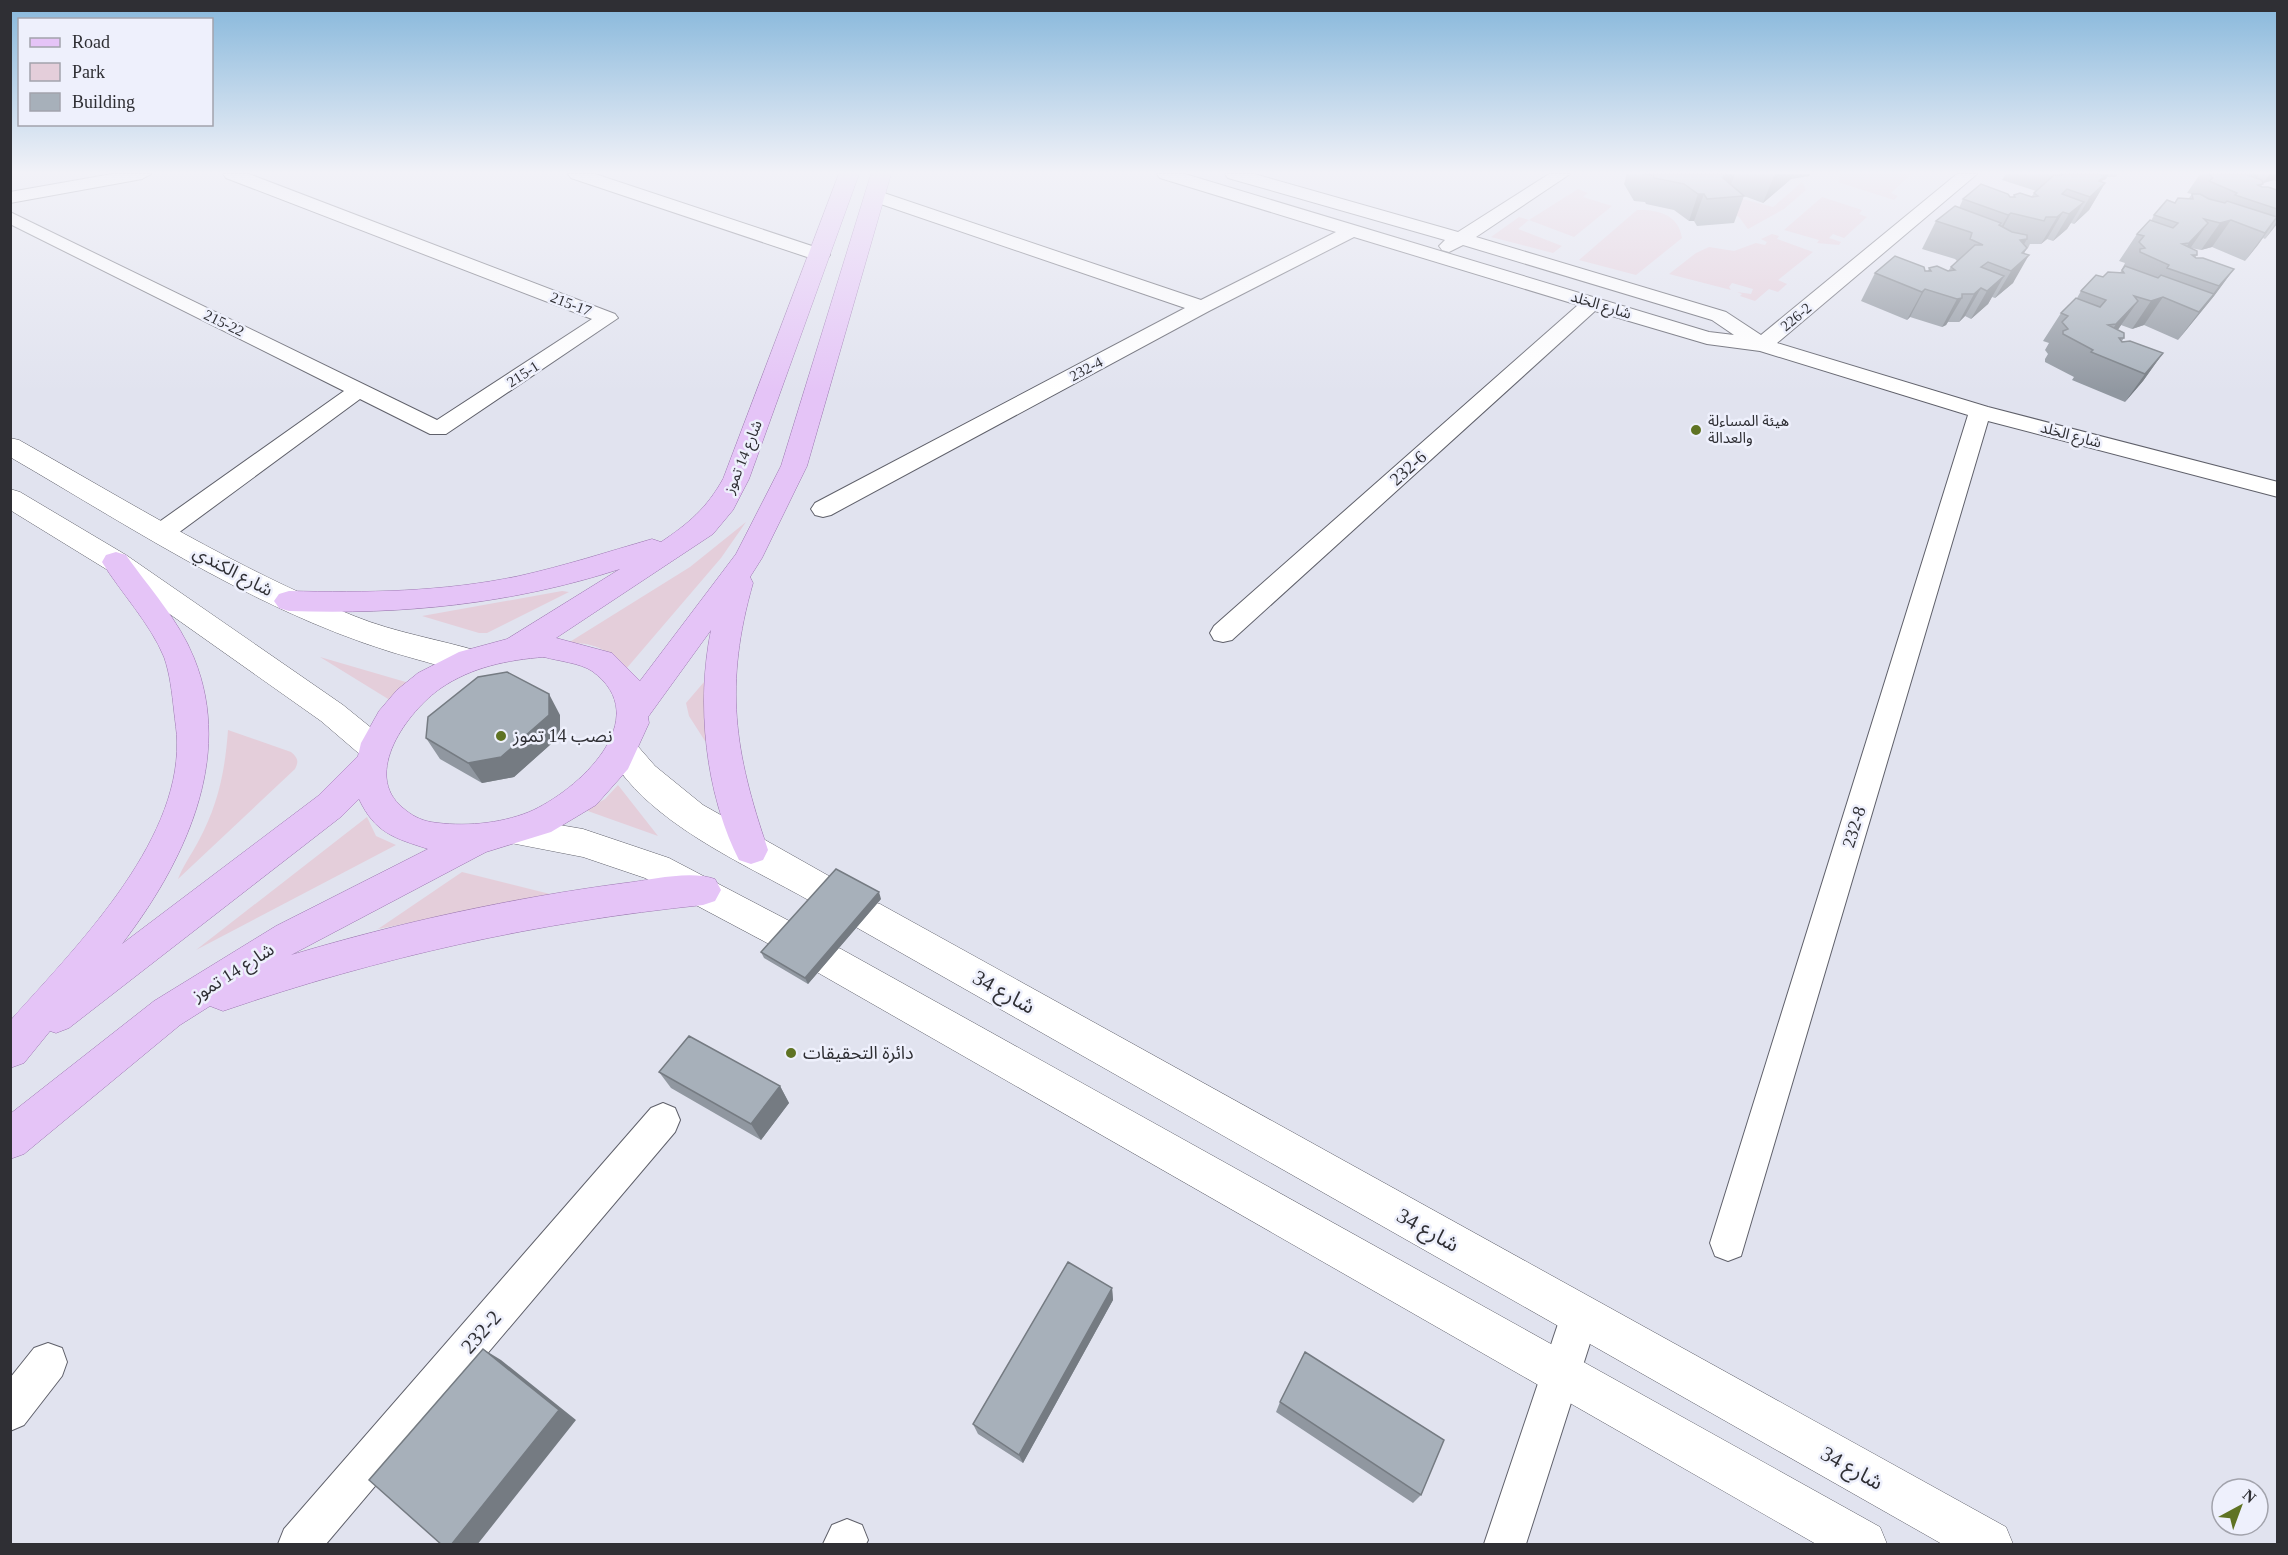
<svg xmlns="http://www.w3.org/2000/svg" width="2288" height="1555" viewBox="0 0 2288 1555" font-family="'Times New Roman','Noto Sans Arabic',serif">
<rect width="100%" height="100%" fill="#e1e3ef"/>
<path fill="#e4ceda" d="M1841,174h70l-20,19 7,3 -4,4 -56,-18z
M1802,182l4,8 -22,19 -36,20 -9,-12 -9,-6 9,-13 34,9z
M1578,189l10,4 -5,4 29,9 -38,31 -45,-17 -11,9 44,17 -9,7 -62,-16 28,-20 10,3z
M1822,197l40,13 -3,4 8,3 -23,21 -11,-4 -4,4 12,4 -2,3 -22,-2 2,-3 -35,-10z
M1637,210c21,-1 42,5 45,28l-46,37 -57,-15z
M1772,234l7,2 -2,3 36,13 -35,28 9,4 -9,8 -9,-3 -14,12 -15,-5 2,-2 -5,-2 14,2 2,-5 -21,-6 -3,4 2,3 -62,-16 27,-21 13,-6 25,4 22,-8 9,2 2,-3 -6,-3z
M746,522l-25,36 -95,111c-17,-19 -32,-27 -58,-26l122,-76z
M562,591l7,1 -82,41h-8l-57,-17z
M320,657l96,28 -23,17z
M716,668l-6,69 -5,4 -16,-25 -3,-13z
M228,730l63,22c7,6 8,9 4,17l-117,110c5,-13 13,-24 20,-37 20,-37 27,-70 30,-112z
M618,785l40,51 -73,-26 20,-11z
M367,817l9,19 20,9 -200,105z
M462,872l92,23 -176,34z"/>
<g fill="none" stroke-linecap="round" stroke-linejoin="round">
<g stroke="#5f606a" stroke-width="2">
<path id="minor" d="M112,174h39l-9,5 -132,24v-11z
M223,174h26l366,140 3,4 -172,116h-16l-70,-35 -190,140 -9,2 -9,-2 -3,-6 3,-6 192,-136 -334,-167v-12l427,208 155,-101 -366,-141z
M568,174h27l232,77 3,4 -3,4h-14l-242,-81z
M1157,174h28l524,158 25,3 -22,-15 -249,-75 -14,7 -7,-2 -3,-4 6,-6 -217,-62 -3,-4h29l204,58 91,-58h21l-94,63 250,75 35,23 196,-161h20l-200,169 211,64 290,75v15l-290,-76 -247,835 -13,5 -13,-5 -5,-13 258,-828 -208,-64 -53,-7 -112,-33 -363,329 -9,2 -9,-2 -4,-7 4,-7 364,-321 -224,-68 -145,74 -378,204 -8,2 -8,-2 -4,-6 4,-6 370,-195 -316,-108 -3,-4 3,-4h12l320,108 135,-68 -176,-54z
M663,1103l12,5 5,12 -5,12 -349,412h-48l6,-15 367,-421z
M1580,1296l13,6 6,13 -73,229h-42l77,-229 6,-13z
M48,1343l14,5 5,14 -5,14 -38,49 -14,6v-53l24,-30z
M847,1519l15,6 6,15 -2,4h-43l9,-19z"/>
</g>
<g stroke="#5f606a" stroke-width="1">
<path id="tertiary" d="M10,438l9,2c110,62 218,129 335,176 42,17 84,23 127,36l4,8 -4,8c-20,6 -43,-3 -62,-8 -147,-39 -278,-127 -409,-203z
M10,489l10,3 106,63 217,150 42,34 5,9 -5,9 -11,4 -11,-4 -42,-36 -215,-152 -96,-59z"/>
</g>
<g stroke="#5f606a" stroke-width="1">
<path id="secondary" d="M624,739l11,4 20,23 48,39 133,75 6,11 -6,11 -12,4 -12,-4c-67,-38 -167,-80 -204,-150l5,-9z
M518,818l65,11 86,29 128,67 5,11 -5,11 -13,5 -139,-74 -62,-21 -77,-15 -5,-10 5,-10z
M867,900l13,4 1126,623 7,17h-71l-1088,-618 -5,-11 5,-11z
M828,944l13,5 1039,578 7,17h-71l-1001,-573 -5,-11 5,-11z"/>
</g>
<g stroke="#9a76af" stroke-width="1">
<path id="primary" d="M839,174h20l-110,305 -16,31 -20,24 -157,104 56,15 28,28 96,-127 45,-88 90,-292h20l-84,292 -45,92 -12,19 3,6c-29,102 -19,168 15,267l-5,10 -12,4 -12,-4c-34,-67 -43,-157 -28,-230l-63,87 1,6 -21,46 -32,36 -45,27 -65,20 -195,103c110,-33 221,-57 334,-72 28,-3 64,-13 90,-4l6,11 -6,11 -12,4c-165,17 -323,52 -480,106l-13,-5 -30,19 -156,129 -14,5v-45l144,-113 122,-75 152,-77c-34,-11 -53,-16 -69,-50l-17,17 -273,212 -13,5 -6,-2 -26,32 -14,5v-47c64,-72 169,-176 167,-279 0,-10 -2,-21 -3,-31 -2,-18 -4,-37 -10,-54 -14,-34 -43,-64 -62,-95l4,-7 10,-3 10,3c23,33 53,65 68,103 41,101 -11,206 -72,286l196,-148 40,-40 3,-13 18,-32 18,-21 21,-17 41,-21 48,-13 113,-70c-108,35 -218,46 -331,42l-10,-3 -5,-7 5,-7 10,-3c77,2 154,1 230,-15 45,-10 88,-24 133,-37l9,3c27,-18 46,-34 62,-63zM544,657c14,4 36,6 48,14 65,47 -14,120 -63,141 -30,12 -66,15 -98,10 -11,-2 -20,-7 -28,-14 -42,-34 5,-97 38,-120 31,-21 66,-28 103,-31z"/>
</g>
<use href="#minor" fill="#fff" fill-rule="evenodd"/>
<use href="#tertiary" fill="#fff" fill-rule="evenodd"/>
<use href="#secondary" fill="#fff" fill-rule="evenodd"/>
<use href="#primary" fill="#e5c4f7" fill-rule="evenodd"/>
</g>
<path fill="#9097a0" d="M1627,174h183l-1,2 -18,3 -28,24 -19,-7 -10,27 -37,3 -3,-5h-5l-15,-11 -28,-6 -1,-2 -11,-1 -10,-17z
M2006,174h112l-3,3h-8l-1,2 -5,2v1l4,1 -16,27 -15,14 -3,-1 -4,6 -14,12 -6,-2 -6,5h-11l-2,4h-2h1l-3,5 -11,30 -18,15 -3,-1 -4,7 -17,15 -6,-3 -6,6h-11l-2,3 -4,2 -32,-10 -3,3 -46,-19 14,-28 53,-2 1,-3 19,3 3,-4 6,-6 -2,-2 -33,-10 14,-28 23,-13 4,-9 50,-2 1,-2 17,2 5,-6 -34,-11z
M2200,174h77v8l-3,-2 -11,3 -2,4 16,3v34l-12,15 -2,-1 -18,23 -33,-14 -11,3 -10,-2 6,7 -2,3 39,11 -20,27 -36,44 -34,-15 -12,4 -11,-4 -3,5 6,8 -2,3 41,12 -20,28 -18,21 -53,-22 2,-3 -29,-15v-3l3,-5 -3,-4 4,-7 -6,-2 18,-28 16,-15 4,-7 22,-14 17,-4 5,-10 -6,-2 18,-27 14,-13 3,-6 21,-12 14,-5 3,-4 -5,-1z
M560,715v21l-46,41 -32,6 -42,-24 -14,-21z
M881,899l-73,85 -44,-26 -3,-6z
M659,1072l121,14 9,17 -28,37 -90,-52z
M1112,1288l1,12 -90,163 -45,-29 -5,-10z
M1280,1402l141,93 -8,8 -137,-91z"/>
<path fill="#757b82" d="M1726,174h9l-6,16 -7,-13z
M1776,174h34l-1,2 -18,3 -28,24 11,-27z
M2104,174h5l-3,5 -5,2 -8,13 12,-11 -16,27 -15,14 25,-43z
M2255,174h4l-6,9 -14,14z
M2270,174h7v1l-3,5 -11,3z
M1698,194h6l-10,27h-5z
M2084,202l-17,27 -14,12 16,-27z
M2063,212l-16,27 -6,5 16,-27z
M2011,213l-15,27 -3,2 15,-27z
M2277,218l-19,27 -13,16 20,-28z
M2231,220l-19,27 -11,3 19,-27z
M2277,221v3l-12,15z
M2208,223l-19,27 -19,21 19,-28z
M2027,239l-16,28 9,-27z
M2027,248l-10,18 12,-11 -16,28 -18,15 27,-45z
M2234,269l-20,27 -36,44 41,-54z
M2004,276l-16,28 -17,15 16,-28z
M1981,288l-16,28 -6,6 15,-28z
M1925,289l-15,28 -3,3 15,-28z
M2163,297l-19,28 -12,4 19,-28z
M1962,298l-16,27 -4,2 15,-28z
M2138,301l-19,27 -21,24 18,-28z
M2163,353l-20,28 -18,21 20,-28z
M549,694l11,21v21l-46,41 -32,6 -14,-20z
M879,892l2,7 -73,85 -3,-6z
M780,1086l9,17 -28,37 -10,-16z
M1112,1288l1,12 -90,163 -4,-8z
M483,1349l18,11 75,60 -99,125h-26z"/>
<path fill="#a7b0ba" stroke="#757b82" stroke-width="1.5" d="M1642,174h84l-4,3 22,19 -37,3 -3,-5h-6l-14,-10 -30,-6v-3z
M2061,174h39l3,3 -4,4 6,2 -15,14 -23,-8 -5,5 22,8 -15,12 -6,-2 -6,5h-11l-2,4 -33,-8 -3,2 -45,-16 18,-15 27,10 2,3h5l-1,-2 6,-2 12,4 6,-1 -4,-3 20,-18h8z
M2209,174h46l-8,1 15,5 1,4 -5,1 4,2h6l9,3v19l-42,-14 2,-2 -28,-12 4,-3z
M2192,194h8l9,5 16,4 2,-2 50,16 -12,16 -34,-13 -11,3 -16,-4 4,4 -19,20 -7,1 15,7v4h-5l4,3h7l31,11 -15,17 -52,-18 2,-3 -29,-13v-3l5,-1 -6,-6 5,-6 -7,-2 13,-14 23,8 5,-5 -24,-8 13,-15 8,3 3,-5 15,1z
M1955,206l46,17 -2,2 13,7 15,3v4l-7,1 7,8 -5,5 7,2 -18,16 -23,-9 -7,5 23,9 -17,15 -6,-3 -7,6h-12v4l-5,1 -32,-10 -3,3 -47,-19 20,-17 29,11 1,4h6l-2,-3 8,-2 11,5 7,-1 -4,-3 24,-22h8l-13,-6 2,-6 -2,-1 -34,-11z
M2125,266l33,12 3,-3 53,19 -15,18 -36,-15 -12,4 -17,-5 4,5 -22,23 -8,1 16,8v5h-5l3,4 8,-1 33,12 -18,21 -54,-22 2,-2 -30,-16v-3l5,-2 -6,-7 6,-6 -7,-3 15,-15 24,9 6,-7 -25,-9 15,-16 7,2 5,-5 16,1 -2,-3z
M507,672l42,22v21l-48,42 -33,6 -42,-25 2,-21 50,-40z
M836,869l43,23 -74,86 -44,-26z
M689,1036l91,50 -29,38 -92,-52z
M1068,1262l44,26 -93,167 -46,-31z
M483,1349l76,61 -108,135h-9l-73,-65z
M1305,1352l139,88 -23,55 -141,-93z"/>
<linearGradient id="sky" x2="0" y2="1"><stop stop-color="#86b7db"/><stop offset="0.44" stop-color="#f2f2f8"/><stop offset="1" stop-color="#f2f2f8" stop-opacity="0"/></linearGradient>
<rect width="2288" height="392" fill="url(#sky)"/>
<g fill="#5f7323" stroke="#eef0fc" stroke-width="2">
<circle cx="1696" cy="430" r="6"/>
<circle cx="501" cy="736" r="6"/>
<circle cx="791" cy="1053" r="6"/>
</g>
<g text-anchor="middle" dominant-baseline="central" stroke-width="5" stroke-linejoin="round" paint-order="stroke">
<g font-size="15" fill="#2f2f34" stroke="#eef0fc">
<text transform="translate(571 304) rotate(21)">215-17</text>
<text transform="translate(1601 305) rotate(17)">شارع الخلد</text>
<text transform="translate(1796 317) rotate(-40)">226-2</text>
<text transform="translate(224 323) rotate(26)">215-22</text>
<text transform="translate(1086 369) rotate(-28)">232-4</text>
<text transform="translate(523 374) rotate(-33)">215-1</text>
<text transform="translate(2071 435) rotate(15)">شارع الخلد</text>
<text transform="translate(743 457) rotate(-68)">شارع 14 تموز</text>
</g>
<g font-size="15" fill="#2f2f34" stroke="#eef0fc" text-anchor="start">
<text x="1708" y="421">هيئة المساءلة<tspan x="1708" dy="17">والعدالة</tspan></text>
</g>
<g font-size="18" fill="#2f2f34" stroke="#eef0fc">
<text transform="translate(1408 468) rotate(-42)">232-6</text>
<text transform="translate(233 571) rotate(28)">شارع الكندي</text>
<text transform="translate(1854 827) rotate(-73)">232-8</text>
<text transform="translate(233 972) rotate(-32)">شارع 14 تموز</text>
</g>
<g font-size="18" fill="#2f2f34" stroke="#eef0fc" text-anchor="start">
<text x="513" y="736">نصب 14 تموز</text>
<text x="803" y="1053">دائرة التحقيقات</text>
</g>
<g font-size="21" fill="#2f2f34" stroke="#eef0fc">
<text transform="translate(1004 992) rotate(29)">شارع 34</text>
<text transform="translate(1428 1230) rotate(29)">شارع 34</text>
<text transform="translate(481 1332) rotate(-49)">232-2</text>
<text transform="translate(1852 1468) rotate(29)">شارع 34</text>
</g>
</g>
<rect width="2288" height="1555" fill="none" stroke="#2f2f34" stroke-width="24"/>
<rect x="18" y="18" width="195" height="108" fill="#eef0fc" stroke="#a2a3ac" stroke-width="1.5"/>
<rect x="30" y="38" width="30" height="9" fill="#e5c4f7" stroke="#a2a3ac" stroke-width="1.5"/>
<text x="72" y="48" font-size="18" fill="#2f2f34">Road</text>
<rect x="30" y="63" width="30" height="18" fill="#e4ceda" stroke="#a2a3ac" stroke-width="1.5"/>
<text x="72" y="78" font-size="18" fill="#2f2f34">Park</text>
<rect x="30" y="93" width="30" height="18" fill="#a7b0ba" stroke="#a2a3ac" stroke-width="1.5"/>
<text x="72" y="108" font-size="18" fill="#2f2f34">Building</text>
<g transform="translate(2240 1507) rotate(41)"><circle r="28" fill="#eef0fc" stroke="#a2a3ac" stroke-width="1.5"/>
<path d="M0-4.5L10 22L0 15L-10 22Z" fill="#5f7323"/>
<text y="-9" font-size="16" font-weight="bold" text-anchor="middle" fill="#2f2f34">N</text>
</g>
</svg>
